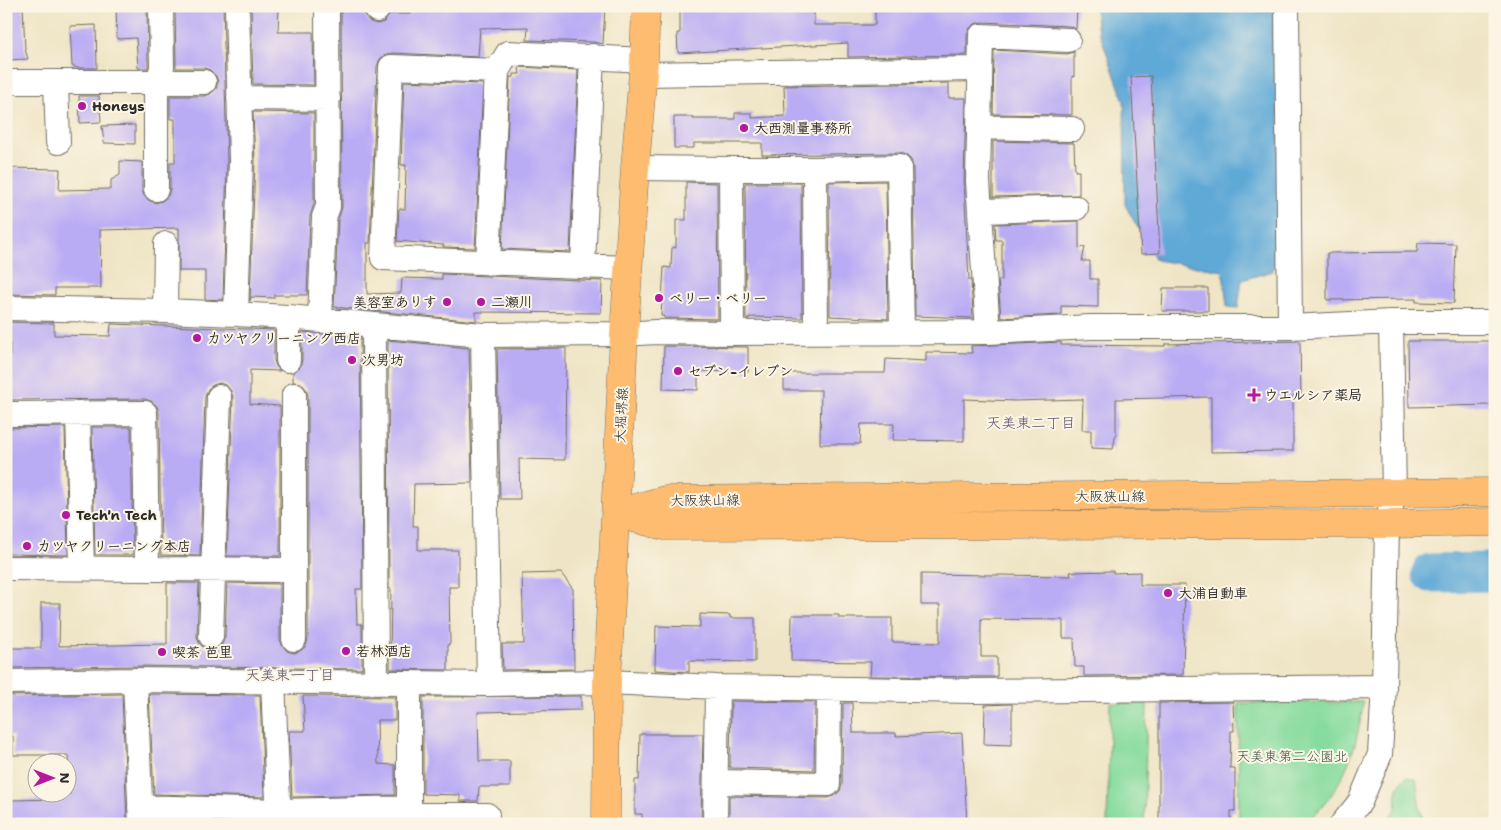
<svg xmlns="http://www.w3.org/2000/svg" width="1501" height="830" viewBox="0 0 1501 830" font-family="'Shantell Sans','Klee One',sans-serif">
<rect width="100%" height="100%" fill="#fcf5e5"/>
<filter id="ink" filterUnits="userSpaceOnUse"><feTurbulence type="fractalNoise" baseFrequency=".02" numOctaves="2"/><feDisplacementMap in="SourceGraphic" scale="10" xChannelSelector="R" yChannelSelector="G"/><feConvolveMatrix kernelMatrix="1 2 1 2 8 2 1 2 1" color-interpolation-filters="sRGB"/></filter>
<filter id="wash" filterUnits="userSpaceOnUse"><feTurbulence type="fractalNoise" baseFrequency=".0096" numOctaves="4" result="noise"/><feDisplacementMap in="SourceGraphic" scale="20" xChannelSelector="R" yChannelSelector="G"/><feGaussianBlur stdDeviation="1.12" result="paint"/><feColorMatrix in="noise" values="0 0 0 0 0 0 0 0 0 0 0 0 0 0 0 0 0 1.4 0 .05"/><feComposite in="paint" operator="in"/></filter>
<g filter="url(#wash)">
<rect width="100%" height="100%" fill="#efe5c6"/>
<path fill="#86db9e" stroke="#588364" d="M1363,702c-4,35 -13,67 -34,96 -6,8 -14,16 -21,24l-3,2h-66l-1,-121z
M1110,703l37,1 -3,120h-37z
M1407,777l9,2 4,30 5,15h-46c4,-5 15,-9 16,-13 4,-13 -3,-23 12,-34z"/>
<path fill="#5fa9d7" stroke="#456a81" d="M1095,6h183l2,217 -7,48 -31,9 -4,28 -11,-1 -4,-36 -67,-11 -31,-55 -1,-104 -27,-75z"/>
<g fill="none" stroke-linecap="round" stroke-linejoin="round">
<path stroke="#5fa9d7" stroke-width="39" d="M1431,573l64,-1"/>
</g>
<g id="blocks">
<path fill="#baacf4" d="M6,6h17l2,43 3,10 -22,1z
M116,6h31l1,62h-10l-2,-30 -19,1z
M208,6h15l4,155 -4,139 -18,-1v-28h-26v-43l-79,2 1,58h-46v7l-49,-1 1,-126 53,1 -1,21 52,-1v-9l9,-5v-14l22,1v27l2,7 6,5 6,2 6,-2 6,-5 2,-7v-27h5v-43h-5v-23h34l6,-2 6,-5 2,-7 -2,-6 -6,-6 -6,-2h-28l-1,-60z
M251,6h28l-1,26h35l1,53 -61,-1z
M410,6h195l-2,38 -10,-2 -66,-2 1,-13 -48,1 -2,29 -86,-4 -7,2 -5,4 -3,7 -7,177h-3v51l34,-1 1,-15 40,1v-5l160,7 -1,32 -125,-1v9l-142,-14 4,-87 4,-13 -1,-197h22l2,6 5,6 7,2 7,-2 6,-8h20z
M680,6h134v19h61v-19h202l-1,23 -7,-3 -87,-4 -7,2 -5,4 -3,7v20l-119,2v-14l-170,10 -1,-20h3z
M96,25l1,43h-20l-5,-2 -2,-40z
M994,50l73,4 7,-2v25l-2,-1v39l-79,-1z
M519,67l59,3 -8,182 -68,-3 8,-172h4v-3h6z
M1151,76l9,177 -19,1 -10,-177z
M404,81l79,3 -8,164 -32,-1 1,-2 -47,-4 2,-32h6l1,-44h-5z
M949,83v15h17l-2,84 5,98h2l2,38 -58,-2 -2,-149 -2,-7 -5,-5 -7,-2 -137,2v-12h-68v5h-20v-31h19v2h42v-6h17v5l33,-2 -1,-30z
M79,96h20l2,26 -21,1z
M253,112l61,1v91l-4,12 -3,79h-33v3l-23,-1 -1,4 5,-140z
M135,125v19l-31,-1 -2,-17z
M993,141l81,2 1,28h4v24l-86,2z
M886,181l2,138 -58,-3 -1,-134z
M686,182l31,1 1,136 -54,-1v-2h-3l3,-49 7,1 1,-21 4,1v-28h10z
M745,183h56l1,135 -53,-1v2h-3z
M1079,221v27l6,-1 -3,14h8v18h8v28l-37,-1v9l-60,3 -3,-38h4v-40h-6l-1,-16z
M1418,243l38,1 -2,59 -38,-1v-3l-89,1v-47l90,-1z
M1163,288h45v23h-46z
M6,322l48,1v12l56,1 1,-12 163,6v30l2,6 4,5 -30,-1v34l30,2v150h-53l6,-159 -2,-6 -4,-5 -7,-3 -7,2 -5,4 -3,8 -5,159 -39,-1 -2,-142 -2,-7 -6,-5 -6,-2 -139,1v-15h4v-57h-4z
M302,332l58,5 2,252h-6l1,35h5v45l-227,-3 -125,2v-20h31v-45h19l-1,43 108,-2v-61h32l-2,53 2,7 4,4 8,3 7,-2 4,-4 3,-7 2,-54 53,1v55l2,6 5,6 7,2 6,-2 6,-5 2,-7v-244l-2,-6 -5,-6 -8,-1v-10l7,-5 2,-7z
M388,340l81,8 3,135 -58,1 -1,42h5v24h40v37h-9l1,57h-2v26l-58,-1 1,-80h-2z
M1300,341l1,55h-8v55l-82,1v-55l-95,2v34l-3,16 -22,-1v-18h-9l1,-31 -68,2 -51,-2v42l-71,-1 1,-16h-33l-1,20h-40l1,-54h-37v-17h101l1,-14 40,2v-9l46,1 -1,-7 90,-4v3l104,1v-2z
M1408,341h87v35h-4v29l-82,2z
M664,346l84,1v25l-50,-1v19l-35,-1z
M566,348l-1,112 -46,-1 1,40h-20l-3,-150z
M65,427l3,128 -62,-1v-126z
M92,427h39l2,128h-38z
M1113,571v2l27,-1v13h45l-2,90 -99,1v-9h-9l-1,-29h-11v-18l-82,-1v38h16v20l-127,-1 1,-14 -80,-1 1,-46h47v3h53v24l48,1v-38h-19v-31l150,2 -1,-4z
M561,573l12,16 1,80 -71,1 -1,-26h22l-2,-70z
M700,614l30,1v3h25v44l-66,-1v11l-34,-2 1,-44 44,1z
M122,694l5,130h-117v-24l55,-1v-4l5,-1 -2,-39h-55v-19h-7v-40z
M149,694l111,1 4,102 -110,-3z
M303,696l92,1v23h-18l1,44 17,1v30l-103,2 -3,-66h16z
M581,696v14l-103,2 1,49h31v26h-31l-1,14h-18v-6l-37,-1v-97z
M731,701l84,1 -1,68 -84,-2z
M1233,702l1,29h-3l-1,37h5v43h-4v13h-72v-121z
M843,703h9l1,30h43v3l66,-3 5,91h-50v-4l-97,1v3h-91v-28l99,2 6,-2 6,-5 2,-7z
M1012,704v41l-28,-1 1,-39z
M640,734h63l-2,90h-59v-10h-7v-34h4z
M155,821l89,3h-89z"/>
</g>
</g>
<g filter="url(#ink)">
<use href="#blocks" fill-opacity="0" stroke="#706c61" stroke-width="1"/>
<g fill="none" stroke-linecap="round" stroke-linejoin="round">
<g stroke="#706c61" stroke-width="26">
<path id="minor" d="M1287,6l3,321
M377,10v-4
M497,71l-106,-4 -8,191 245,10
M643,74l337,-5
M6,82h198
M56,82l2,60
M239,98l89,1
M979,127l93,2
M635,168l96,1 1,164
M731,169h84l1,163
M815,169l84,-2 3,164
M156,189v-96l6,-26 -1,-61
M981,211l95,-3
M488,263l9,-192 11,-18 136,7
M583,266l9,-210
M6,308l159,3 71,3 52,3 195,18 141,-1 31,-2 77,1 256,-1 103,-5h199l101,-5h104
M165,311l1,-67
M236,314l5,-153 -4,-155
M320,321l4,-104 4,-10 -1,-201
M374,326l2,357
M988,332l-10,-151 3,-145 87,4
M483,335l6,349
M288,360v-43
M78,413l4,155
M6,414l139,-1 2,156
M6,568l288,2
M211,636l8,-239
M294,639v-244
M135,680l6,144
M273,681l6,143
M6,682l129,-2 354,4 118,-2 110,5 257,4 410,-4
M409,683v141
M716,782l112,2 1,-95
M140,807l139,4 130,-3
M409,815h78
M715,824l2,-137
M1342,824l18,-22 20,-48 4,-67 3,-163 7,-30 -3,-172"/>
</g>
<g stroke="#706c61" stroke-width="29">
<path id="major" d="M616,513l49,-13 830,-8
M618,514l46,12 723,-2 108,-2
M606,824l1,-142 17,-348 11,-166 9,-108 2,-54"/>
</g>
<use href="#minor" stroke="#fff" stroke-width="24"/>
<use href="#major" stroke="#febc70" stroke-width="28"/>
</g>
</g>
<g fill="#b5179e" stroke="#fcf5e5" stroke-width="2">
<circle cx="82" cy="106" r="5"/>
<circle cx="744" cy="128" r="5"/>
<circle cx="659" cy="298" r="5"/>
<circle cx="447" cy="302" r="5"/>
<circle cx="481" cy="302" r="5"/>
<circle cx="197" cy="338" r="5"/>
<circle cx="352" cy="360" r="5"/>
<circle cx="678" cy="371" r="5"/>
<path d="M1251.5 387.5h5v5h5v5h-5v5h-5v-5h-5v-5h5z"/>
<circle cx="66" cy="515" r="5"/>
<circle cx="27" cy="546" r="5"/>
<circle cx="1168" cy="593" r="5"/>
<circle cx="346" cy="651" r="5"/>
<circle cx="162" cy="652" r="5"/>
</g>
<g text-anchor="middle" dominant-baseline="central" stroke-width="4" stroke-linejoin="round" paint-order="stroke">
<g font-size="14" font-weight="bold" fill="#2b2b2b" stroke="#fcf5e5" text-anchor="start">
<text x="92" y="106">Honeys</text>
<text x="754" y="128">大西測量事務所</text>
<text x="669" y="298">ベリー・ベリー</text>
<text x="437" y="302" text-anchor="end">美容室ありす</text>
<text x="491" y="302">二瀬川</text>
<text x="207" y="338">カツヤクリーニング西店</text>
<text x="362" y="360">次男坊</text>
<text x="688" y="371">セブン-イレブン</text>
<text x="1264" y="395">ウエルシア薬局</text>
<text x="76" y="515">Tech'n Tech</text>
<text x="37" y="546">カツヤクリーニング本店</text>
<text x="1178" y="593">大浦自動車</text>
<text x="356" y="651">若林酒店</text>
<text x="172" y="652">喫茶 芭里</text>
</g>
<g font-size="14" fill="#2b2b2b" stroke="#fcf5e5">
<text transform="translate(621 415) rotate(-87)">大堀堺線</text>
<text x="1110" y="496">大阪狭山線</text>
<text transform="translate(705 500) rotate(-1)">大阪狭山線</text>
</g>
<g font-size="14" fill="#425748" stroke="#fcf5e5">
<text x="1292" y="756">天美東第二公園北</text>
</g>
<g font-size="15" fill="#5d5871" stroke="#fcf5e5">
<text x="1031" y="423">天美東二丁目</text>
<text x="290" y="675">天美東一丁目</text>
</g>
</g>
<rect width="1501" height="830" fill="none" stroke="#fcf5e5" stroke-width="25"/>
<g transform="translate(52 778) rotate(90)"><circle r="24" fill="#fcf5e5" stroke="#a8a49b"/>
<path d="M0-4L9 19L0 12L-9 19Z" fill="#b5179e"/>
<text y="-8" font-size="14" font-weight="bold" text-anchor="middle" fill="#2b2b2b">N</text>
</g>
</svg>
